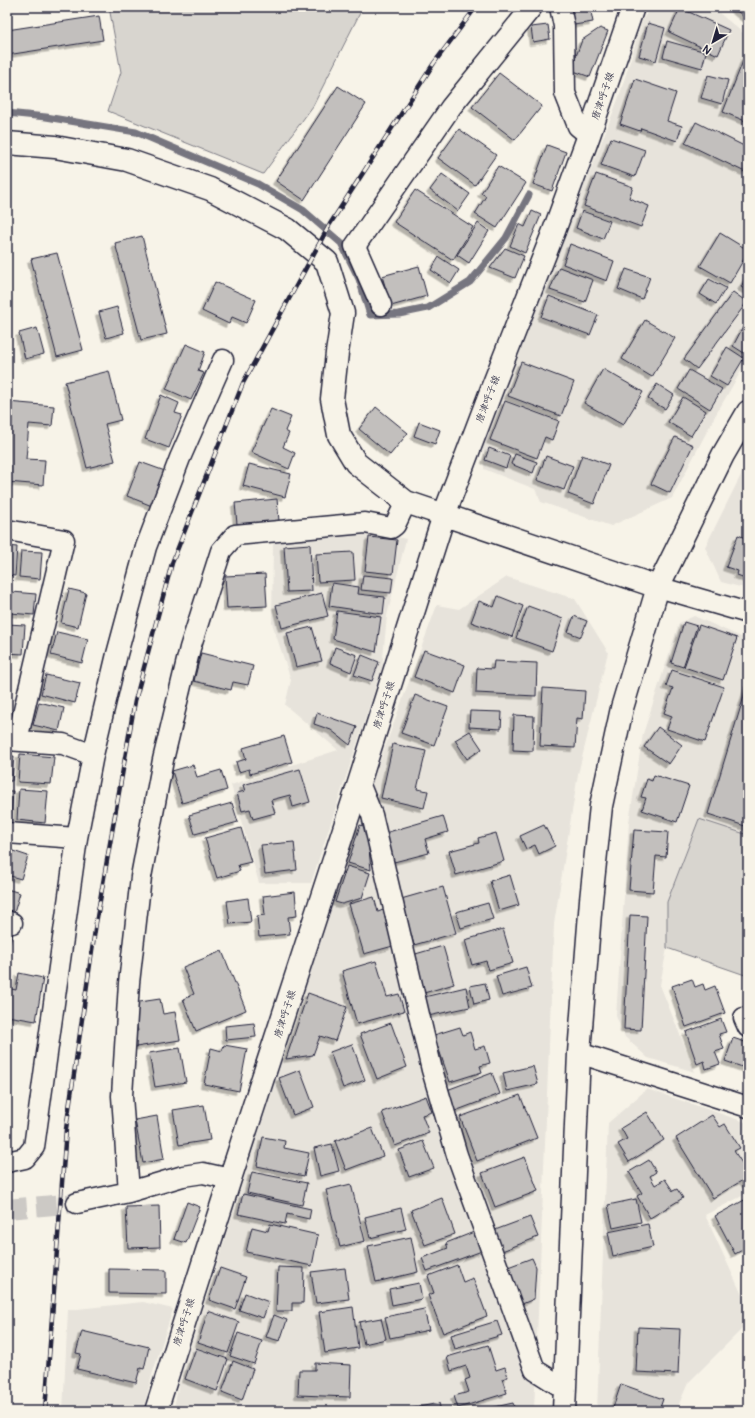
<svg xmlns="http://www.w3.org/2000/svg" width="755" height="1418" viewBox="0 0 755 1418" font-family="Pangolin,'Klee One',sans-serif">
<defs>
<filter id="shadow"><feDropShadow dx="-3.5" dy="3.5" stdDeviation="0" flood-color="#0004"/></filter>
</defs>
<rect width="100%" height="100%" fill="#f7f3e8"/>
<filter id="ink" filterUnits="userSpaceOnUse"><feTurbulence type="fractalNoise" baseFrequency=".025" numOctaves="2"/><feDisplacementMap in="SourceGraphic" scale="8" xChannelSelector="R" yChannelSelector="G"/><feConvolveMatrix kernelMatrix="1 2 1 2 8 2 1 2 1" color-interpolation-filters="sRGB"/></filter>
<g filter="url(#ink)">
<path fill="#e7e3db" d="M651,7h61l36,30v322l-33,57 -43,82 -61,28 -70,-24 -6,-13 -51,-20 -1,-22 136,-350 24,-78z
M748,461v128l-27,-7 -16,-35z
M371,531l35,8 -19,77 -5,52 -71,215h-52l-28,-98 107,-35 -53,-45 6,-25 -19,-57 1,-80z
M507,577l68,22 33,53 -30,122 -24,150 -20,487h-361l6,-27 176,-555 82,-224 22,4z
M694,616l54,24v195l-49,-16 -32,83v46l-7,37 35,87 -47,-14 -23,-21 -9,-21 13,-194 14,-88 36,-111z
M647,1089l101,34v70l-43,22 43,93v15l-60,60 -12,28h-79l11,-288z
M143,1302l30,7 -21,66 -9,36h-80l5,-101z"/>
<path fill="#d8d5cf" stroke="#7d7c85" d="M109,7h254l-50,99 -50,68 -155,-63 13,-39z
M699,819l49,16v141l-81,-28v-46z"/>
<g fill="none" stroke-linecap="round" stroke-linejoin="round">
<path stroke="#76747f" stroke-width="7" d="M7,113l39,4 90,15 122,52 45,26 38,33 18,36 11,36 29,-1 29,-6 42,-26 36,-44 23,-43"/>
</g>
<path fill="#c2bfbd" stroke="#22223b" filter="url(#shadow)" d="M571,7h19l3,15 -19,3z
M732,7h16v13z
M680,8l49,22 -11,25 -49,-23z
M99,16l4,24 -96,15v-25z
M648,23l17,5 -9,33 -17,-5z
M548,25l2,14 -17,3 -2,-15z
M600,28l8,3 -18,46 -19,-7 11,-30z
M667,41l39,11 -4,16 -39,-11z
M745,56l3,1v65l-25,-10z
M499,73l43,33 -27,34 -43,-33z
M708,75l20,5 -6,24 -21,-6z
M635,79l41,14 -9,28 15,5 -5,15 -36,-13 -1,3 -20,-7z
M338,86l28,18 -62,96 -28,-19z
M696,122l52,26v18l-3,6 -60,-29z
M459,129l37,26 -21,30 -37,-27z
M611,138l34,12 -10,27 -34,-12z
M547,145l19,7 -14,39 -19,-7z
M498,166l28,17 -29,45 -22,-14 11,-18 -5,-3z
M442,174l28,20 -12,17 -28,-21z
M596,174l37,13 -4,11 20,8 -8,21 -57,-21z
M415,190l58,37 -20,33 -59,-38z
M532,211l9,4 -16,38 -15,-7 9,-22 6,3z
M582,211l28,10 -7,18 -27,-11z
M478,223l11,8 -20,32 -12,-8z
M720,233l28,17v2l-18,31 -30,-17z
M142,236l25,98 -26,6 -26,-97z
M570,244l44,17 -7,20 -44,-17z
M505,248l19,8 -9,22 -25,-10z
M57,253l26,97 -26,7 -26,-98z
M439,257l20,13 -8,13 -20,-13z
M419,266l8,30 -36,10 -9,-30z
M559,267l34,13 -8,22 -35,-12z
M626,269l24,8 -8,22 -24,-10z
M748,274v17l-7,-4z
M709,279l17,9 -10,16 -16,-10z
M215,282l41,18 -10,23 -14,-6 -3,7 -27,-13z
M733,292l14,10 -50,67 -13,-10z
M549,296l49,19 -8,20 -49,-18z
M117,307l7,26 -18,5 -7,-26z
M645,320l30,18 -23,39 -30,-18z
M743,327l5,3v17l-4,6 -11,-7z
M37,328l7,26 -19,5 -6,-26z
M186,344l19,8 -7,19 6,2 -13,27 -25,-11z
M727,347l17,11 -17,28 -17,-10z
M521,362l53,20 -13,34 -53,-20z
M603,369l40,23 -20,33 -39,-22z
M689,370l33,19 -12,20 -32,-20z
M109,371l12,49 -16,4 10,37 -28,7 -22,-86z
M657,384l17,11 -9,14 -17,-10z
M161,395l18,8 -4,10 7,2 -13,33 -24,-9z
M683,397l23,14 -15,25 -23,-14z
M505,401l54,20 -7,19 -7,-3 -8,21 -47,-18z
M7,402l47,4 -2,20 -23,-2 -3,35 19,1 -2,25 -36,-3z
M376,407l32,26 -18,22 -31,-26z
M271,409l20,8 -6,14 4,2 -6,14 12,6 -6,16 -38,-17z
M419,422l21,8 -5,14 -21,-8z
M675,437l18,8 -23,48 -19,-9z
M489,448l21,8 -4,12 -21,-8z
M515,454l22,8 -4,11 -22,-9z
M582,455l27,10 -15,39 -26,-10z
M546,456l27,10 -9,24 -27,-10z
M140,462l25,9 -13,35 -25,-10z
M249,464l42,10 -6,23 -42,-11z
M277,499l2,22 -42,3 -2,-21z
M738,535l10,4v40l-11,-4 1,-4 -12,-4z
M369,537l28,3 -4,34 -28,-3z
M310,544l2,47 -25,1 -3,-46z
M7,546l10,1 -2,29 -8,-1z
M21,551l21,1 -2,27 -21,-2z
M353,552l2,28 -37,2 -2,-28z
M265,574l2,32 -40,2 -2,-32z
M363,575l30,3 -2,15 -30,-3z
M332,583l27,4 -1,7 27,3 -2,17 -54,-8z
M69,589l17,4 -8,34 -17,-4z
M12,592l24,2 -2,21 -24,-2z
M322,593l6,23 -46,12 -6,-23z
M498,596l25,10 -11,31 -41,-15 8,-21 15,6z
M528,606l35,13 -11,32 -36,-13z
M337,611l44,6 -5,35 -43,-13z
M574,616l13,5 -6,16 -13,-5z
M684,622l13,4 -14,41 -12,-4z
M7,624l18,1 -2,29 -16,-1z
M699,625l38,13 -14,42 -39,-13z
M312,627l10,34 -26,6 -9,-34z
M57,632l31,7 -6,24 -31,-8z
M335,647l22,8 -6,17 -21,-9z
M424,650l41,15 -10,28 -41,-16z
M201,653l52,13 -5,19 -15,-3 -2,8 -37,-9z
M362,655l17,7 -7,19 -18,-6z
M494,661l43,2 -1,33 -60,-3 1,-25 16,1z
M672,670l52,17 -19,55 -38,-13 5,-13 -8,-3 9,-25 -7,-2z
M46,675l34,8 -5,20 -34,-9z
M748,683v144l-40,-13z
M543,688l42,3 -2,28 -6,-1 -2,30 -35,-2z
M415,695l33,12 -14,38 -33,-12z
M39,702l25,6 -5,23 -26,-6z
M470,711l32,1 -1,17 -32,-2z
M317,713l40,14 -7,18 -19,-15 -17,-6z
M514,715l20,1 -1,35 -20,-1z
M658,727l24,18 -13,19 -25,-17z
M470,731l12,18 -15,10 -12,-19z
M284,736l8,26 -42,12 -1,-5 -10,3 -3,-10 10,-3 -3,-11z
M393,744l33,7 -9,38 11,2 -4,17 -43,-10z
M20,754l34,3 -3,27 -33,-2z
M7,756h7l-2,25h-5z
M193,765l4,12 24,-7 6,20 -45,13 -10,-32z
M300,769l10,33 -17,5 -3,-12 -19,5 4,13 -22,6 -3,-10 -8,2 -5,-18 8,-2 -2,-6z
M654,775l35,11 -12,36 -35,-12 4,-12 -5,-1 6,-18 5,2z
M19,789l29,2 -3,32 -28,-3z
M7,791h6l-2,30h-4z
M232,803l6,19 -43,12 -6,-19z
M443,816l5,16 -23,7 4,14 -35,9 -9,-29z
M360,825l7,2 4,43 -23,-7z
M544,825l11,21 -16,8 -4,-9 -9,4 -6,-13z
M241,828l10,34 -13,3 2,6 -23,7 -12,-40z
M634,830l34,2 -2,25 -10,-1 -3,36 -24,-2z
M496,833l8,28 -48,14 -7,-24 30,-8 -1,-5z
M294,842l3,28 -32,4 -4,-29z
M7,849l21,7 -7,23 -14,-4z
M347,866l23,7 -8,25 -20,6 -7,-2z
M510,875l9,30 -20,6 -9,-30z
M443,887l13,46 -42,12 -13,-46z
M7,889l13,4 -6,20 -7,-2z
M295,892l2,24 -9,1 2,17 -31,3 -2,-21 8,-1 -2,-19z
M374,897l4,15 5,-2 10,36 -29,8 -15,-50z
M248,898l3,24 -21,2 -3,-23z
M488,903l5,16 -32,9 -5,-16z
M630,915l17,1 -6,114 -17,-1z
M503,929l10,34 -24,7 -3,-9 -14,4 -7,-25z
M7,931l6,2 -6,19z
M443,946l11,38 -30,9 -12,-38z
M222,951l24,59 -50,21 -13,-32 11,-5 -11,-27z
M376,961l11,36 12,-3 5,17 -47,13 -15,-53z
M526,967l6,21 -30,8 -6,-20z
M19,973l24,5 -7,43 -29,-5v-28l9,2z
M692,979l3,8 8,-3 2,6 10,-4 10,27 -39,14 -14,-41z
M485,983l4,17 -15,4 -4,-18z
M466,987l4,20 -42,9 -4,-19z
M308,993l39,14 -12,34 -15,-5 -7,19 -27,4z
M160,999l3,15 12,-2 5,28 -44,7 -3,-16h5l-5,-28z
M721,1019l5,13 -7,2 5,15 -9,3 5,12 -14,5 -2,-8 -7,3 -11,-32z
M254,1023l2,14 -30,3 -1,-14z
M391,1023l16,44 -30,12 -17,-45z
M460,1027l3,8 7,-3 5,17 10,-3 5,17 -10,3 2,6 -32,10 -16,-47z
M733,1038l15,5v26l-23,-8z
M352,1044l13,36 -22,8 -13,-36z
M224,1045l23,4 -8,42 -35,-7 7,-36 11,3z
M180,1048l6,34 -31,5 -6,-34z
M533,1066l5,18 -31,7 -4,-18z
M300,1070l14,37 -21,8 -14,-37z
M492,1073l8,21 -45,17 -8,-21z
M520,1095l17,43 -60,23 -17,-44z
M426,1096l6,16 -10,3 7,18 -34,13 -13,-34z
M204,1105l6,35 -31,5 -6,-35z
M647,1112l17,28 -35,22 -11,-18 9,-5 -6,-11z
M712,1115l8,12 5,-3 15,24 -6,3 8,12 6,-4v24l-2,1 -3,-4 -30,18 -37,-60z
M157,1116l7,43 -21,4 -8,-43z
M372,1128l11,28 -37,14 -11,-29z
M263,1137l22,4 -1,7 25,5 -5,23 -47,-10z
M423,1141l11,27 -25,9 -10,-27z
M332,1144l7,27 -19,5 -6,-28z
M525,1157l13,34 -43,16 -13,-34z
M649,1160l7,12 -6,4 5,9 10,-6 8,12 4,-2 6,9 -33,20 -13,-22 5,-3 -13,-21z
M252,1172l55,11 -5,22 -55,-12z
M351,1184l14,57 -25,6 -14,-57z
M243,1194l68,15 -2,10 -22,-5 -2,10 -47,-10z
M442,1198l13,36 -30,11 -14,-35z
M748,1198v49l-13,7 -20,-38z
M636,1199l5,23 -28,6 -5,-23z
M187,1202l13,5 -14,36 -12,-4z
M159,1206l1,41 -32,1 -2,-41z
M401,1208l5,21 -36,9 -5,-21z
M530,1217l8,20 -36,14 -7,-21z
M270,1224l48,11 -6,31 -66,-14 6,-25 16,4z
M648,1224l5,23 -40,9 -5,-24z
M474,1232l8,19 -55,20 -5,-13 26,-10 -2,-5z
M411,1237l7,35 -42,10 -8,-36z
M532,1258l4,9 -2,32 -12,5 -14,-37z
M457,1265l6,17 10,-4 14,38 -44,17 -15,-38 6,-2 -6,-17z
M278,1267l26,1 -1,35h-11v8h-16z
M220,1268l26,9 -11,32 -26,-9z
M345,1268l4,31 -33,4 -5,-31z
M109,1269l57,1v24l-57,-1z
M419,1283l3,16 -30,6 -3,-16z
M245,1293l24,9 -6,16 -24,-8z
M353,1307l5,41 -33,5 -6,-41z
M424,1309l5,21 -39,8 -5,-21z
M208,1311l31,11 -11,31 -30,-10z
M274,1315l13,5 -7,21 -14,-4z
M381,1318l5,21 -22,5 -5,-22z
M497,1321l5,14 -47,14 -4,-14z
M638,1327l42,2 -2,45 -42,-2z
M82,1331l67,16 -5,22 -4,-1 -4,15 -59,-14 4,-15 -5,-1z
M238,1333l24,8 -8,23 -24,-8z
M488,1345l8,25 9,-3 3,10 -6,2 5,14 -49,15 -4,-12 15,-4 -4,-12 5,-2 -4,-12 -15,5 -4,-14z
M196,1348l32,11 -11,32 -32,-12z
M233,1361l20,8 -11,31 -20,-8z
M315,1363l36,2 -1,32 -52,-2 1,-25h16z
M621,1384l42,15 -4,12h-47z
M439,1403l2,8h-42z
M513,1403l2,8h-38z"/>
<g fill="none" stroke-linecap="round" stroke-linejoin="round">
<path stroke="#ccc9c5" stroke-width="20" stroke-dasharray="20 10" stroke-linecap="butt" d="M7,1209l70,-6"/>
<g stroke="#22223b" stroke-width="23">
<path id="street" d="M560,7l4,19 1,67 13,33 11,9
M381,305l-26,-59 96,-139 81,-100
M7,530l57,10 -47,200
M658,587l90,26
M7,740l56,4 30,11
M359,783l13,32 60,255 25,85 78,215 30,19
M7,833l70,5
M7,921l5,2
M744,1018l4,9
M579,1053l169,54
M7,1162l18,-4 9,-11 43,-309 16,-83 24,-101 29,-107 34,-89 43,-98
M129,1192l-7,-96 7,-113 12,-106 22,-117 27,-112 31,-97 14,-16 130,-12 26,5 4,-3 11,-23
M77,1203l52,-11 54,-16 20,-3 27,6"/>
</g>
<g stroke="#22223b" stroke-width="25">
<path id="secondary" d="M7,143l48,4 72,13 83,29 77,40 40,33 16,51 -6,40 -5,46 7,36 17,28 50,39 252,85
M564,1411l15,-358 12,-153 10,-94 21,-98 36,-121 65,-132 25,-43"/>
</g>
<g stroke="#22223b" stroke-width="25">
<path id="primary" d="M156,1411l74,-232 129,-396 85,-268 49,-129 61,-155 35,-96 44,-128"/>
</g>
<use href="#street" stroke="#f7f3e8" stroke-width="20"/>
<use href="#secondary" stroke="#f7f3e8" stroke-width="22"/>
<use href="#primary" stroke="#f7f3e8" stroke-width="22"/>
<g stroke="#22223b" stroke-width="4.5">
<path id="rail" d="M45,1411l21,-282 30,-206 39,-222 37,-138 71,-180 87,-159 104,-161 42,-56"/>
</g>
<use href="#rail" stroke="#f7f3e8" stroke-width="3" stroke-dasharray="9" stroke-linecap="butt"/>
</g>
</g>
<g text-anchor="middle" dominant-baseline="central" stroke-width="4" stroke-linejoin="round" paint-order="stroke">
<g font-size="10" fill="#22223b" stroke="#f7f3e8">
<text transform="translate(603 96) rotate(-71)">唐津呼子線</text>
<text transform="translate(488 399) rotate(-69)">唐津呼子線</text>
<text transform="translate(384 705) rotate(-72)">唐津呼子線</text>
<text transform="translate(285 1014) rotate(-72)">唐津呼子線</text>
<text transform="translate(184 1322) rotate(-72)">唐津呼子線</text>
</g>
</g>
<rect width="755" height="1418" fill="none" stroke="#f7f3e8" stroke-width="24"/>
<rect x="12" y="12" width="731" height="1394" fill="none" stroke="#22223b" stroke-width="1.5" filter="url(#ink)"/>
<g transform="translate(713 42) rotate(218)" stroke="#f7f3e8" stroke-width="3" paint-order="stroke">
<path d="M0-3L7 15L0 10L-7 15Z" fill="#22223b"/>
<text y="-6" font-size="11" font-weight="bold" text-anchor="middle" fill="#22223b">N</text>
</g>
</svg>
